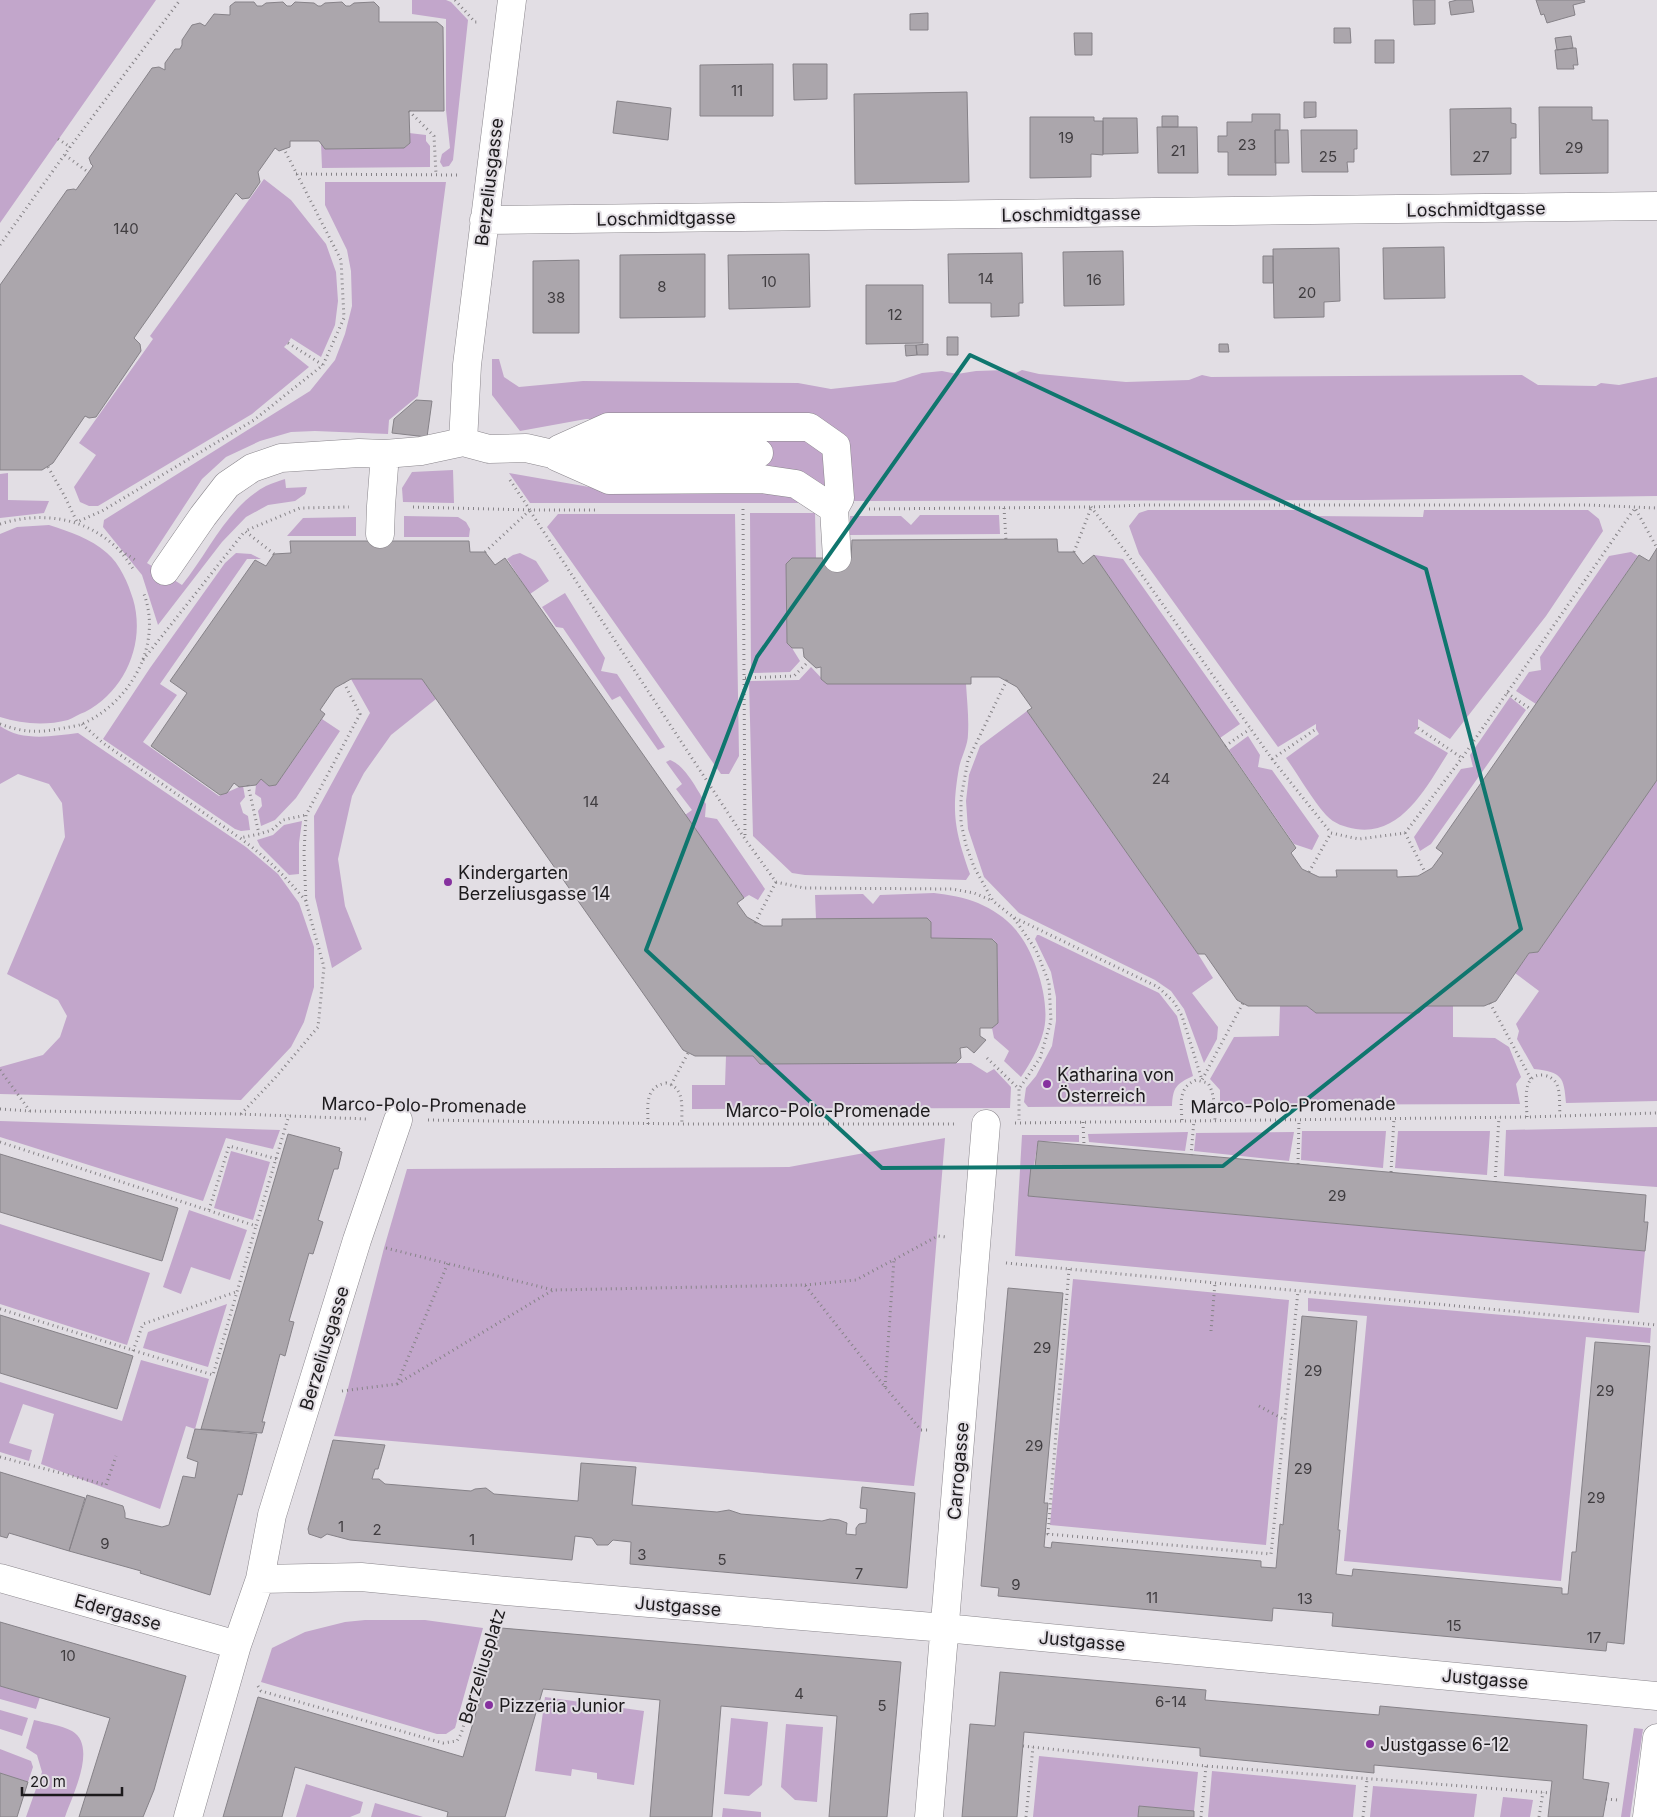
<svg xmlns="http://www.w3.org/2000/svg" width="1657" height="1817" viewBox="0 0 1657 1817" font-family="Inter,sans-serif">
<rect width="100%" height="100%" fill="#e2dee4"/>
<path fill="#c2a6cb" d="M0,0h156l-156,223z
M412,0h34l5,2 17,18 -15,140 -4,6 -6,1 -3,-5 2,-8 8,-6 -4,-38v-91l-34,-5z
M409,133l17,2v6l4,5v21l-108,1 -1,-25 4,6 79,-1 6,-5z
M264,179l27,21 35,44 10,28 2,29 -3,24 -14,32 -30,-19 -3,5 -4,4 25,20 -57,47 -154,92h-9l-9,-4 -6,-15 22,-32 -17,-12 74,-104 -3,-3z
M325,182h121l-28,214 -29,24 -1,14 -73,-3 -24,1 -31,9 -34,16 -24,22 -55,84 35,22c27,-33 45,-78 84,-99 6,-3 13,-5 19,-7l1,9 21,-1 -2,7 -10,7 -27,4 -22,12 -24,25 -64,83 -16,-50 -39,-48 1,-7 206,-129 25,-31 10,-26 7,-28 -1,-35 -4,-21 -22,-45z
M492,359h7l5,18 15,10 64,-6 215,2 33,6 64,-7 27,-9 20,-2 15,3 19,-3 30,-1 10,3 6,-3 17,4 87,8 63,-2 13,-5 9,2 311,-2 16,10 58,1 5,-3 18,2 38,-8v119l-294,4 -511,1 -50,-84 -216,2 -66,12 -28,-36z
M798,435l29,21 4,43 -72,-29 -1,-34z
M453,470l1,33 -51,-1 -1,-14 10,-16z
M8,473v27l41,1 -5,12 -44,5v-44z
M509,473l86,15h185l26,15h-276z
M1148,510h163v6l112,1 1,-7h164l11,9 4,12 -57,85 -96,123 -32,-20v9l-4,5 34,20c-21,33 -46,83 -92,76 -11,-2 -22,-5 -30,-14 -15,-17 -27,-39 -40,-57l33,-24 -3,-5v-5l-38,23 -139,-193 -10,-28 10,-13z
M750,513h65l1,45 -30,7 1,78 5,5 8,13 -10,11 -39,1z
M558,514h177l4,242 -10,18h-8l-174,-247z
M920,515h79l1,19 -150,1v-19h51l10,9z
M404,516l54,1 8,5 4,7 -1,8h-65z
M356,517v19h-69l16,-18z
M49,525c21,7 41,13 58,28 13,11 21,30 26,46 13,44 -8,92 -48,113 -6,2 -12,6 -17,8 -23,6 -46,4 -68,-3v-183l17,-7z
M1631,552l7,4 -102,148 -20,-13 13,-19 12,-2 -1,-13 69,-101z
M236,553l15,1 10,5h-14l-87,125 17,11 -34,47 76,54 20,-9 4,-1 2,11 -5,6 3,10 5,3 2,14 -9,1 -6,-2 -132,-90 47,-71 75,-105z
M520,553l16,8 13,20 -19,13 -23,-35 6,-4z
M1094,555l29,4 117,165 -20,14z
M565,593l40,65 -4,13 16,3 48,73 -7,3 -38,-54 -8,4 -49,-72 -7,-1 -14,-20z
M811,667l16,17h139c1,17 3,34 2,50 0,12 -7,23 -9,34 -8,45 -4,63 11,106l-4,6 -161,-5 -13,-2 -39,-37 -4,-155 50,-1z
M351,679h71l14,20 -45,36 -27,38 -12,23 -14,63 7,47 17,43 -30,19 -17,-71 -1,-81 56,-103z
M1510,697l16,13 -95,134 -11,7 -6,-14 47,-68 12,-2 -3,-12z
M1027,711l171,243 15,24 -21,15 26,34 -1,12 -13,24 -20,-54 -13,-18 -16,-11 -136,-67 -35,-36 -16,-48 -2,-28 3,-26 11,-29z
M322,719l18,12 -44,67 -21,22 -14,6 -3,-15 4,-5 -1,-8 -6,-4 1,-9 5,-6 8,7 7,-1z
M0,726c22,16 53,10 78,7l168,114 32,27 21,29 15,44v40l-10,35 -13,25 -50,53 -241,-6v-27l43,-12 17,-18 7,-21 -9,-16 -51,-26 58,-137 -3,-34 -13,-19 -31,-10 -18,10z
M1248,736l12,19 -2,12 14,3 47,66 -7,14 -18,-6 -65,-94z
M670,760c15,5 28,31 36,44l-1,13 12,2 48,70 -7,11 -9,-5 -5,3 -59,-83 7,-5 -16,-21 6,-5 -16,-22z
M1657,780v321l-91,2c-2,-26 -4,-31 -32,-34l-17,-30 2,-8 -3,-7 23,-33 -24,-18 14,-20 9,-1z
M302,821l-3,22v31l-10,1 -29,-29 -3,-6 16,-5 11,-10z
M934,893c15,2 30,4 44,10 14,6 28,15 37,26 20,22 37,75 28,104 -4,15 -13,31 -22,44l-17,-16 5,-10 -15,-13 -2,-10 6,-6 -1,-78 -4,-5 -62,-1v-16l-4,-4 -111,1 -1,-24 48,-1 10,10 7,-9z
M1037,935h2l120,58 18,23 16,60c-17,8 -20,11 -21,30l-144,1 -4,-5 2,-14 10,-12 16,-30 4,-25v-24l-5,-25 -16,-33z
M1280,1006h27l9,7h103l7,-7h27v31l42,1 14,9 12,30 -5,7 4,20 -300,1v-15l-10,-11 24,-42 45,-1z
M726,1056h27l7,8 211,-1 16,10 7,-4 17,18 -1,21 -318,1v-24h33z
M0,1121l280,9 -7,19 -47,-11 -23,63 -203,-64z
M1657,1127v60l-153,-11 2,-46z
M1302,1131h84l-3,37 -82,-8z
M1398,1131h92l-3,44 -92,-7z
M1188,1132l-3,19 -96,-9 -1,-8z
M1294,1132l-5,29 -95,-10 2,-18z
M1022,1135h57v7l-41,-1 -9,55 616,55 -6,62 -624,-57z
M945,1138l-24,292 -7,56 -580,-50 13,-44 37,-144 23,-79 382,-2z
M231,1151l39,11 -17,58 -39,-12z
M189,1210l58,20 -17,50 -39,-13 -10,27 -18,-7z
M0,1224l150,49 -23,72 -127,-41z
M1073,1279l216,21 -23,245 -216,-20z
M1308,1298l343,30 -1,15 -64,-6 -25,244 -217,-20 23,-245 -59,-5z
M227,1304l-19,63 -65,-19 5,-16z
M141,1360l68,19 -14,50 -9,-3 -26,83 -119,-45 13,-50 -31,-10 -14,39 23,7 -3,11 -29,-9v-70l122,39z
M365,1620h60l58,8 -28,100 -9,6h-9l-176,-52 11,-34 33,-16 40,-10z
M0,1686l40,11 -4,12 -36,-10z
M545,1697l99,14 -10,74 -37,-6v-6l-25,-4 -1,7 -36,-5z
M0,1710l28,8 -6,18 -22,-7z
M731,1718l37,4 -6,63 -13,11 -25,-2z
M34,1720c12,3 27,5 38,11 26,15 0,65 -7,86h-39l16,-45 -5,-17 -11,-7z
M786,1724l37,3 -6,75 -22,-2 -14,-13z
M1634,1728l9,1 -13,88h-9z
M0,1749l31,12 2,6 -5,15 -28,-9z
M1039,1756l159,16 -4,39 -55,-5 -1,11h-105z
M1212,1771l144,14 -3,32h-145z
M306,1784l57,18 -3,11 -10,4h-54z
M1373,1786l104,8 -3,23h-104z
M1503,1797l30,3 -3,17h-30z
M375,1803l48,14h-52z
M723,1808l38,4v5h-39z"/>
<path fill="#aba6ac" stroke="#868288" d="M1413,0h22v24l-21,1z
M1457,0h15l2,12 -23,3 -2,-13z
M1536,0h48l1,2 -12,3 2,10 -28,8 -3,-9 -3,1z
M235,2h19l3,4h5l4,-3 17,-1 4,4h4l4,-4 19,1 4,3h3l4,-3 17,-1 4,4h4l4,-3 20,-1 5,5v15h58l6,5 1,84h-35l1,32 -6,5 -79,1 -6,-8h-29v6l-11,4 -4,-3 -17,24 2,10 -11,16 -7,1 -6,-6 -102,145 6,6 1,7 -45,66 -7,1 -4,-2 -32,47 -11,7h-42v-185l67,-95 7,-1 2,1 17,-24 -2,-2 -2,-6 63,-90 7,-1 6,3v-7l10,-14h5l2,-4v-5l10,-15 8,-2 5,3 9,-12 16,1v-9z
M928,13v17h-18v-16z
M1334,28h16l1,15h-17z
M1074,33h18v22h-17z
M1571,36l2,12 -16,2 -2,-12z
M1375,40h19v23h-19z
M1573,48h3l2,17h-5l1,4h-17l-2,-19z
M773,64v52h-73v-51z
M793,64h34v35l-33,1z
M967,92l2,90 -114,2 -1,-90z
M617,101l54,7 -3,32 -55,-7z
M1304,102h12v15l-12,1z
M1539,107h53v13h16v53l-68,1z
M1511,108v15l5,1v14h-5v36l-60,1 -1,-66z
M1252,114h28v16h-5l1,45h-48v-23h-10v-16h9v-14h25z
M1162,116h16v11h-16z
M1030,117h64v4h9v34l-12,-1v23l-61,1z
M1103,118h34l1,35 -35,1z
M1157,127h40l1,46h-40z
M1275,130h13l1,33h-14z
M1301,130h56v19h-3v13h-7l1,10h-46z
M1444,247l1,51 -61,1 -1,-51z
M1339,248l1,53 -16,1v15l-50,1 -1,-69z
M1123,251l1,54 -60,1 -1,-54z
M1022,253l1,50h-4v13l-28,1v-14h-42l-1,-49z
M705,254v63l-85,1v-63z
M809,254l1,53 -81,2 -1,-54z
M1263,256h10v27h-10z
M579,260v73h-46v-72z
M866,285h57v58l-57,1z
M947,337h11v18h-11z
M928,344v11h-11l-1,-10z
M1219,344h9l1,8h-10z
M905,345h11l1,10 -11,1z
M416,400l16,1 -5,36 -35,-4 2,-14z
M1057,539l1,13h16l9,12 11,-9 202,293 -5,5 11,16 17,8h18l-1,-7h61v7l21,-1 14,-8 11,-15 -7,-5 203,-293 10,6 8,-13v232l-119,172 -9,1 -33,48 -12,5h-58l-7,7h-103l-9,-7h-59l-11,-6 -32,-46h-7l-171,-243 5,-3 -15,-21 -18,-10h-28v7h-144l-6,-5v-12l-5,1 -12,-11 -1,-9h-11l-5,-5 -1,-79 6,-6h59l1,-18z
M290,541h179l1,11h15l10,13 10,-7 239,340 -7,5 10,14 16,9h19v-7h3l142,-1 4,4v16l61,1 5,5 1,79 -6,5h-12v8l6,4 -12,13 -7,-6 -7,1 1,10 -5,5 -196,1 -7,-8h-58l-12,-6 -261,-371h-71l-16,9 -15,22 5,4 -49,71 -7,1 -8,-7 -5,6 -17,2 -5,-4 -7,10 -7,2 -69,-49 36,-53 -17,-12 85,-121 11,6 8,-12 17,-1z
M288,1134l52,14 -1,3 3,1 -4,17h-4l-16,51 5,2 -10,32 -4,-1 -20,68 5,1 -9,34 -5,-2 -18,68h3l-3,11 -61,-4z
M1038,1141l608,54 -2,27h4l-3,29 -617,-55 3,-30 4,1z
M0,1154l178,54 -16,53 -162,-49z
M1008,1288l55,5 -19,210h4l-4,44 7,1 1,-6 209,19v6l15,1 4,-44 3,1 19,-209 55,5 -19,209h2l-4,44 16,2 1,-7 209,19v6h6l4,-42h4l19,-210 55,4 -26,298 -17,-2 -1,9 -274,-25 1,-13 -60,-5 -1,13 -274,-25 1,-8 -18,-2z
M0,1315l133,41 -16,53 -117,-36z
M195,1429l62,5 -15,61 -4,-1 -28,101 -70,-22 1,-2 -72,-20 18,-56 36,11 2,7v5l37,9 7,-2 14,-49 12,2 3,-16 -11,-4z
M333,1440l52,5 -7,24h-3l-3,10h7l6,5 86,7 4,-2 11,-1 8,6 84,7 3,-38 55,4 -4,38 85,7 12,-2 12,4 81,7 8,-2 9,1 8,3 -1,11 10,1v-7l3,-4 7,-1 1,-14 -7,-1 2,-21 53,6 -8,95 -277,-24 1,-22 -18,-2 -5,5h-11l-5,-7 -17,-2 -3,24 -222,-20 -23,-6 -6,4 -12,-4 -1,-5z
M0,1472l85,26 -16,53 -60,-18 -2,5 -7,-2z
M0,1622l186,54 -32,114 -11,27h-64l31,-99 -110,-32z
M501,1628l400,34 -14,155h-58l8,-101 -116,-10 -9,111h-62l10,-117 -117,-11 -38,128h-58l1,-5 -153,-45 -13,50h-59l35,-120 205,60z
M1000,1672l206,18 -1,10 174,15 1,-9 207,19 -4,54 26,4 -6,34h-55l4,-36 -178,-16v8l-174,-17v-8l-176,-16 -7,85h-55l8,-93 25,2z
M0,1773l28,9 -11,35h-17z
M1139,1806l55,5v6h-56z"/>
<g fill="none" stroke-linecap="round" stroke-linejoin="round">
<g stroke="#8a868c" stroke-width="29">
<path id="minor" d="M512,0l-45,365 -4,77 26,7 37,-1 22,5h211
M484,220l1173,-14
M559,449l49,-22h201l27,19 4,52 -6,11 3,49
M557,457l52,23 153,-1 34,5 38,25
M380,534l1,-28 4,-52
M165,571l38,-55 24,-31 25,-17 29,-10 78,-5 26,1 36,-3 42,-9
M0,1578l237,67
M260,1579l101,-2 145,14 439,37 712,68
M188,1817l49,-172 23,-66 12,-64 85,-275 41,-120
M929,1817l57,-693
M1647,1817l10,-79"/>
</g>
<path stroke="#868387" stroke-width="3" stroke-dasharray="1 4" stroke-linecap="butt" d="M455,0l20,22h4
M409,111l25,25 2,38
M58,139l12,8v1
M65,155l23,17
M296,174l164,1
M0,245l70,-98 110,-147
M288,343l35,22
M48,467l16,28 13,27 25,-11 152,-91 69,-55 21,-47 -3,-58 -57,-111
M510,480l20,30h65
M413,507l116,3
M1091,507l34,44 147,208 59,74 28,6 46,-6 57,-75 173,-250 22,40
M1004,508l2,32
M743,509l2,328
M869,509l222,-2 55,-2h441l70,3
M530,511l215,328 31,43 28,6 148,1 22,4 19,8
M0,524c41,-13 86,-7 118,25 6,6 11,14 16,21
M121,551l16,10
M485,552l44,-41
M1074,552l17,-44
M274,554l-29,-23 55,-23 49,-1
M143,660l102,-129
M745,678l49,-2 15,-15
M1007,680l-39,80 -7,38v25l5,22 8,22 19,34 20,16 145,70 16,15 8,14 20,64 41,-77
M1507,693l25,17
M0,724c25,9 38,9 64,4 6,-1 13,-2 18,-4 48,-21 81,-79 62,-130
M82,724l21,19 137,95
M1418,728l44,30
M1225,746l25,-17
M1272,759l44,-30
M248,785l11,49
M1405,833l20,39
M1309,872l22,-39
M306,901c-22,-26 -39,-43 -66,-63l19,-4 13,-4 11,-10 23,-5
M1014,918l22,32 13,33 2,38 -11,37 -21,31
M755,923l21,-41
M1490,1003l41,76
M987,1058l32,31v31
M0,1070l30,41
M671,1085l17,-32
M0,1109l30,2 210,3 127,5
M241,1114l34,-36 43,-51 6,-60 -18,-65 -2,-49 2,-38 54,-101 -16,-31
M1527,1117c0,-15 -6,-43 16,-42 6,1 11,4 13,8 5,8 3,23 4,32
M428,1120l254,4h272
M1182,1120c-1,-16 -4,-33 14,-40l12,3c7,11 6,24 7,37
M1083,1122l1,23
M1015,1123l512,-6 130,-4
M648,1124c0,-17 -4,-37 18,-41 20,5 15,25 16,41
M0,1142l256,84 33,-111
M1191,1155l3,-35
M1298,1164l1,-45
M1391,1172l3,-54
M1495,1182l4,-65
M209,1210l20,-64 48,13
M386,1248l167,42 252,-5 80,102 36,43h9
M1006,1263l651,62
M1069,1269l-21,265 223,20 27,-263
M805,1285l51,-5 82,-44 8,1
M0,1309l213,66 43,-149
M1211,1331l4,-48
M133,1351l10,-27 93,-32
M397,1384l156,-94
M885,1387l9,-128
M342,1391l55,-7 51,-121
M1259,1406l26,14
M0,1457l106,28 10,-29
M258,1686l3,5 182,52 14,-2 4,-7 35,-113
M1023,1746l183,20 345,27
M1606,1799l12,1
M1026,1817l7,-70
M1201,1817l5,-51
M1363,1817l4,-37
M1539,1817l4,-25"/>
<use href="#minor" stroke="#fff" stroke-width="28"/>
</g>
<path fill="none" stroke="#0f766e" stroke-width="4" stroke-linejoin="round" d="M970,355l456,214 95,360 -298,237 -341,2 -236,-218 111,-293z"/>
<g fill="#86319f" stroke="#e2dee4" stroke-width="2">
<circle cx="448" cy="882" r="5"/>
<circle cx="1047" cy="1084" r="5"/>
<circle cx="489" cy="1705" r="5"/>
<circle cx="1370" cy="1744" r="5"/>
</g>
<g text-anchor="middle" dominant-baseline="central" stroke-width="4" stroke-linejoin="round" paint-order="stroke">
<g font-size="15" fill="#403d40">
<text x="737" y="90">11</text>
<text x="1066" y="137">19</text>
<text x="1247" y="144">23</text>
<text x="1574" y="147">29</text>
<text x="1178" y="150">21</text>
<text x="1328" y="156">25</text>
<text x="1481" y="156">27</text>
<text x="126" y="228">140</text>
<text x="986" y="278">14</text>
<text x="1094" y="279">16</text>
<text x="769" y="281">10</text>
<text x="662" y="286">8</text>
<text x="1307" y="292">20</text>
<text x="556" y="297">38</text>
<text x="895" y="314">12</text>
<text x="1161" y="778">24</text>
<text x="591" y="801">14</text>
<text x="1337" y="1195">29</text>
<text x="1042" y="1347">29</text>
<text x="1313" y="1370">29</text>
<text x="1605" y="1390">29</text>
<text x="1034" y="1445">29</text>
<text x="1303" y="1468">29</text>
<text x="1596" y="1497">29</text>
<text x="341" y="1526">1</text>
<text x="377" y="1529">2</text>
<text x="472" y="1539">1</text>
<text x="105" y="1543">9</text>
<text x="642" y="1554">3</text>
<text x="722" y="1559">5</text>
<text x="859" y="1573">7</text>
<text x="1016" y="1584">9</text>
<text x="1152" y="1597">11</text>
<text x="1305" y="1598">13</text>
<text x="1454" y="1625">15</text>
<text x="1594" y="1637">17</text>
<text x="68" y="1655">10</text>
<text x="799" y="1693">4</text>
<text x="1171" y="1701">6-14</text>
<text x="882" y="1705">5</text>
</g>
<g font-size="18" fill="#1c1a1c" stroke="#e2dee4">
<text transform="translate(489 182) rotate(-83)">Berzeliusgasse</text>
<text transform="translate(1476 209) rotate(-1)">Loschmidtgasse</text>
<text transform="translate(1071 214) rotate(-1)">Loschmidtgasse</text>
<text transform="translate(666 218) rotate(-1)">Loschmidtgasse</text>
<text transform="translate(424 1105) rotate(1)">Marco-Polo-Promenade</text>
<text transform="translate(1293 1105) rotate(-1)">Marco-Polo-Promenade</text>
<text x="828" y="1110">Marco-Polo-Promenade</text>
<text transform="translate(324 1348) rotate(-73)">Berzeliusgasse</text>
<text transform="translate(958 1471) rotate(-85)">Carrogasse</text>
<text transform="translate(678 1606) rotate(5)">Justgasse</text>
<text transform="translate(118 1612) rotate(16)">Edergasse</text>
<text transform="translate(1082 1641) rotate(5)">Justgasse</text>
<text transform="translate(482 1666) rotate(-73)">Berzeliusplatz</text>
<text transform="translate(1485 1679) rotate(5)">Justgasse</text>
</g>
<g font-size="18" fill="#1c1a1c" stroke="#e2dee4" text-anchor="start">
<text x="458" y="872">Kindergarten<tspan x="458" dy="21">Berzeliusgasse 14</tspan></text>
<text x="1057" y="1074">Katharina von<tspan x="1057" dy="21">Österreich</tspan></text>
<text x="499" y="1705">Pizzeria Junior</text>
<text x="1380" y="1744">Justgasse 6-12</text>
</g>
</g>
<path d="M22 1787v8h100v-8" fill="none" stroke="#1c1a1c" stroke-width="2.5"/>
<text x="30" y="1787" font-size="15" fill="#1c1a1c" stroke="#e2dee4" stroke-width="4" paint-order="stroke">20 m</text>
</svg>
